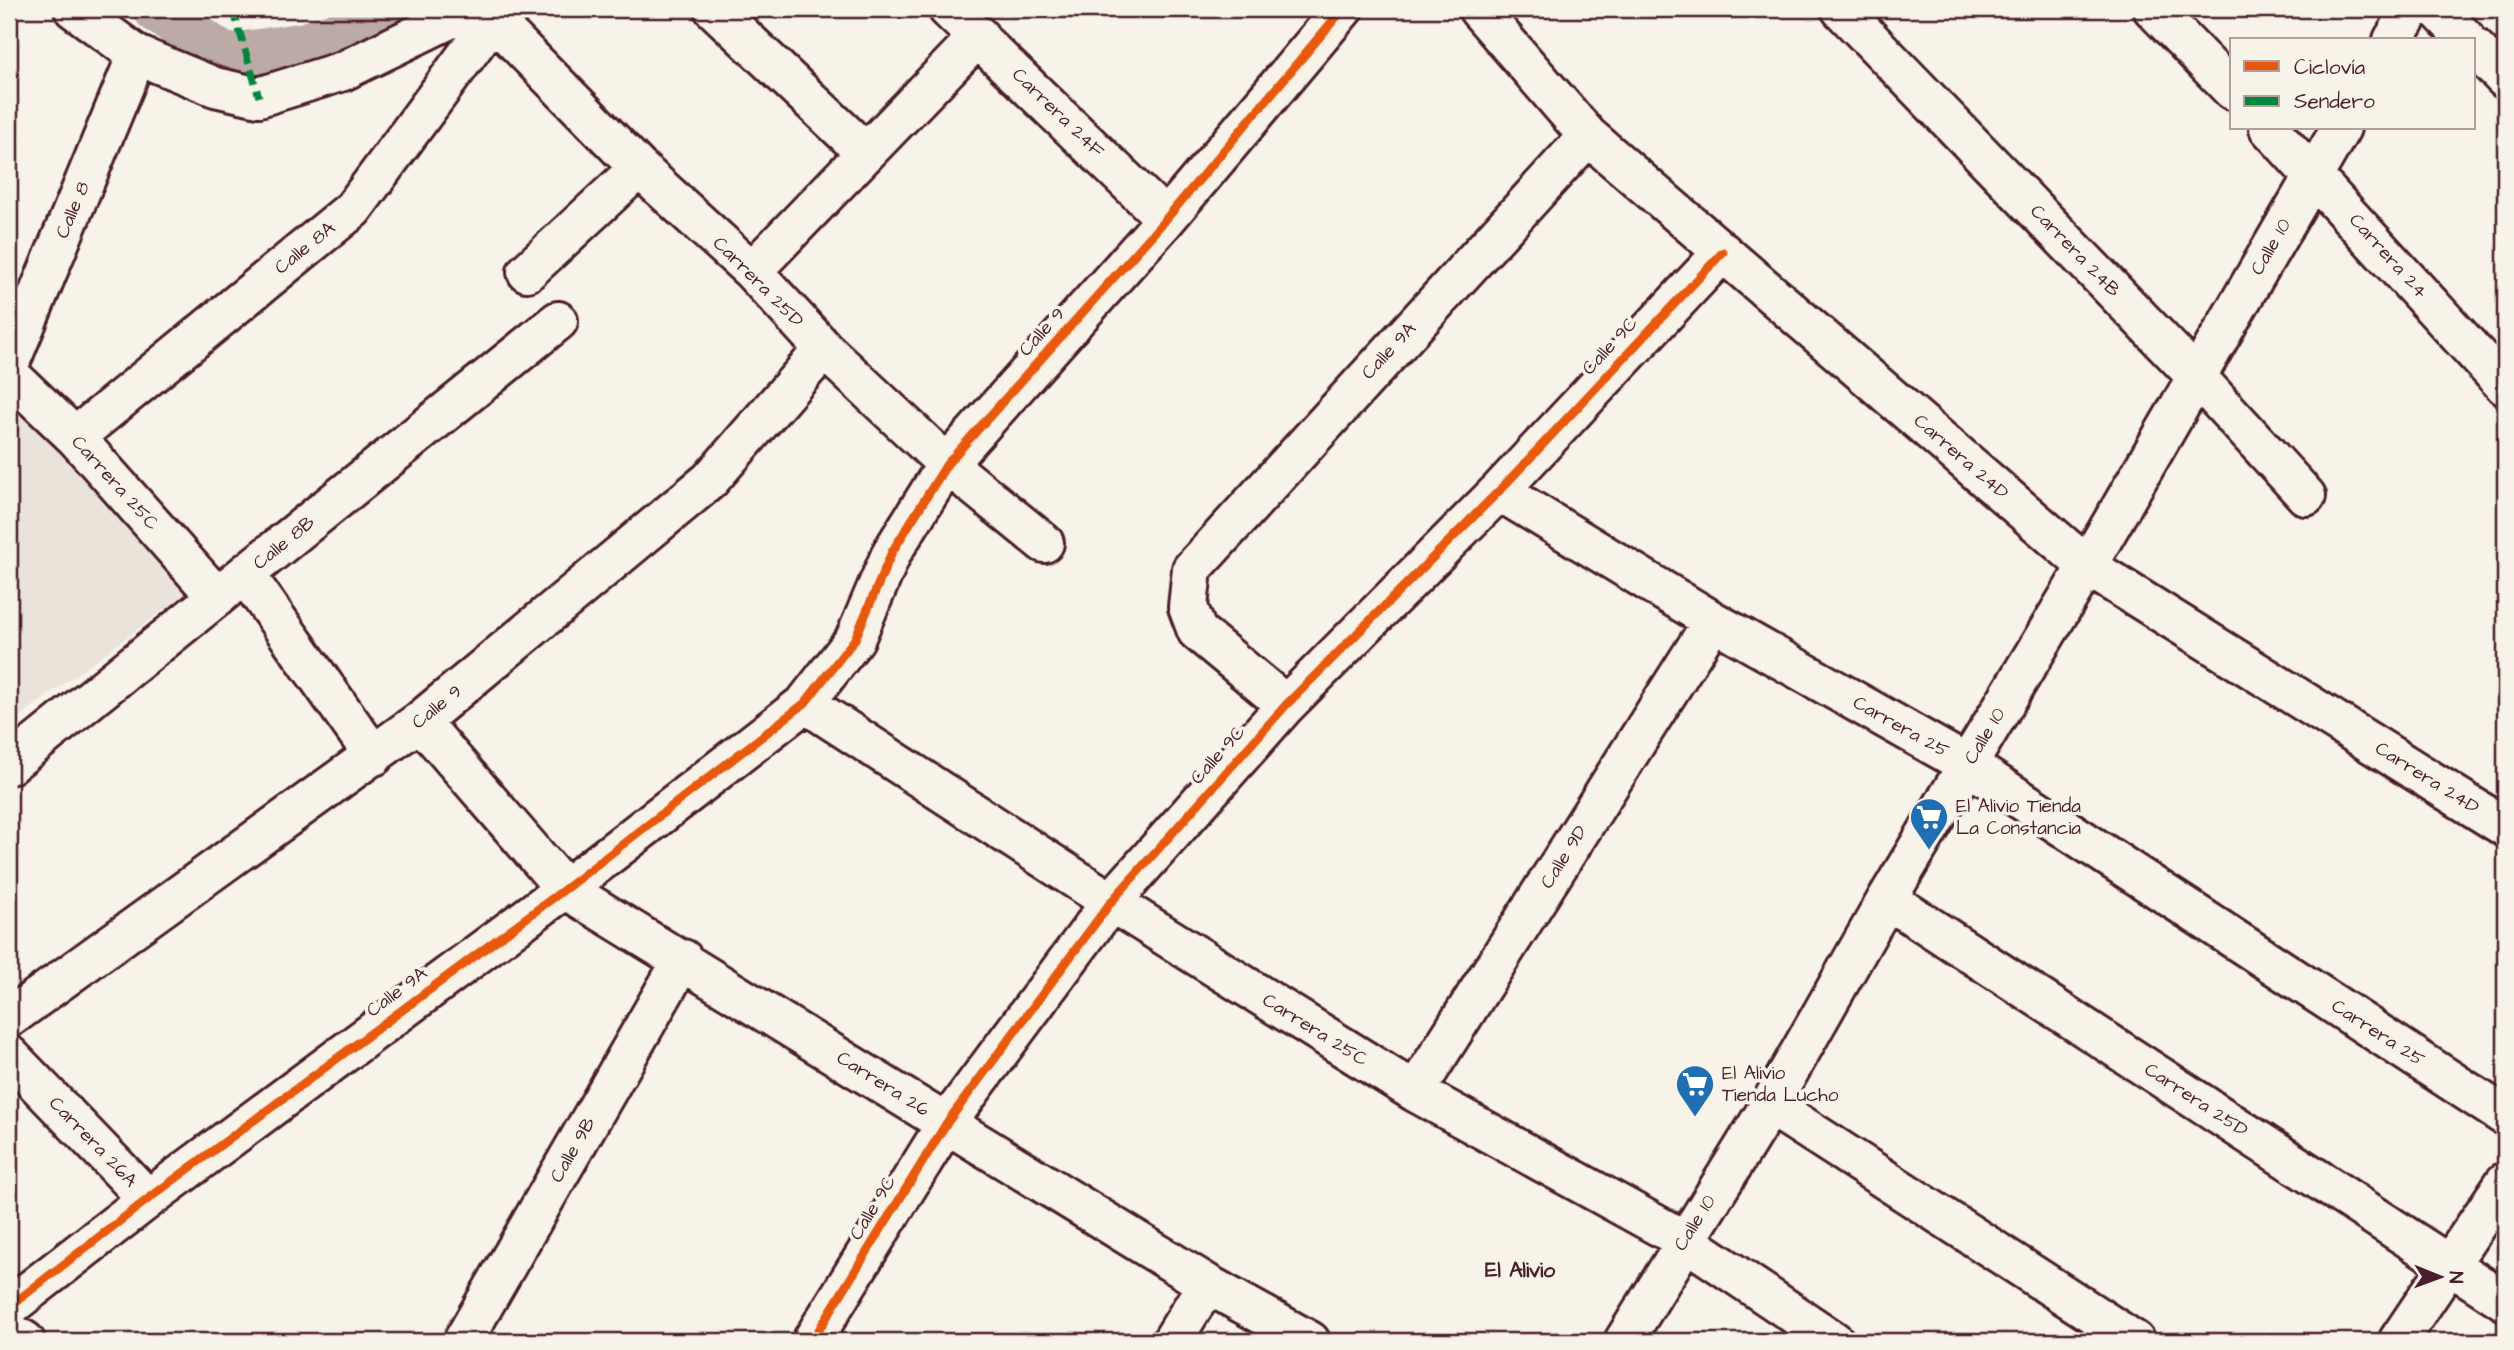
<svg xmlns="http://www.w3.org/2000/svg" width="2514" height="1350" viewBox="0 0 2514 1350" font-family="'Architects Daughter',sans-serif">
<rect width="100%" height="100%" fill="#f7f3e8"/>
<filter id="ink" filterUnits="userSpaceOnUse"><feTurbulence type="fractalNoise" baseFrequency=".0143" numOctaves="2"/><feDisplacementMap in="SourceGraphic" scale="14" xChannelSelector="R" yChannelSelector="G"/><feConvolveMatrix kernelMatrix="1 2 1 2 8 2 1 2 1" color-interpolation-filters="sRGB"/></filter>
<g filter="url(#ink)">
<path fill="#eae3da" d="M15,404l173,188 -179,132v-306z"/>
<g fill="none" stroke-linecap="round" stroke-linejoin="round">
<path stroke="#bcaaa7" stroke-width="46" d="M156,9l69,48 81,-12 104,-36"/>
<g stroke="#4a1f2b" stroke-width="44">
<path id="minor" d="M74,9l63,46 78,32 44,10 84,-26 127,-62
M483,9l156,159 113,103 72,78 123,115 97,79
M714,9l152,144
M948,9l218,210
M1478,9l110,127 499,430 418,261
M1841,9l355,367 110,120
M2153,9l79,81
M2437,9l30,31
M2393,40l19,-31
M2474,47l31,32
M2269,128l236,258
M752,271l227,-235
M527,272l112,-104
M9,365l128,-310
M9,374l66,63 142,160
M75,437l278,-228 141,-191
M1499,491l214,130 255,144 537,351
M245,574l129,182
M805,703l306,199 304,190 269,148 150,101
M1286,705l-89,-74 -9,-24 4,-38 396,-433
M420,721l145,168 642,395 103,57
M9,765l549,-444
M1887,899l618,402
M9,1018l411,-297 290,-241 114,-131
M9,1055l139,144
M1415,1092l298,-471
M1770,1105l365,236
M9,1307l139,-108 417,-310 240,-186 50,-64 37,-87 55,-88 219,-245 177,-210
M9,1331l16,10
M463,1341l220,-382
M812,1341l134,-217 165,-222 175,-197 213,-214 224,-239
M1172,1341l35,-57
M1624,1341l146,-236 117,-206 200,-333 254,-438
M2398,1341l107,-159"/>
</g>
<use href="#minor" stroke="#f7f3e8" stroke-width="38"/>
<path stroke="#00873e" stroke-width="7" stroke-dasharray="14 7" stroke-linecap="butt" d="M233,9l26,88"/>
<g stroke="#f7f3e8" stroke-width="13">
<path id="cycleway" d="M9,1307l139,-108 417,-310 240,-186 50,-64 37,-87 55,-88 219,-245 177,-210
M812,1341l134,-217 165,-222 175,-197 213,-214 224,-239"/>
</g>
<use href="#cycleway" stroke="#e8590c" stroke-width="9"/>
</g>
</g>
<defs>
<g id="supermarket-pin" transform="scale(2.0125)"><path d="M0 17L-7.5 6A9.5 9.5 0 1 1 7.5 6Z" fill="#1f6fb2" stroke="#f7f3e8"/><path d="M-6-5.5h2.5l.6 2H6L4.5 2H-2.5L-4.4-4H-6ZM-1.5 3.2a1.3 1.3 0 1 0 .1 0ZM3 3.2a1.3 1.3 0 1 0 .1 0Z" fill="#fff"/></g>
</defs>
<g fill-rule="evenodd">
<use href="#supermarket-pin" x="1929" y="817"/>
<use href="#supermarket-pin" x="1695" y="1084"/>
</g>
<g text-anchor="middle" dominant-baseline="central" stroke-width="7" stroke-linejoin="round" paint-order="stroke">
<g font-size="19" fill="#4a1f2b" stroke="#f7f3e8">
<text transform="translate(1058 113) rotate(44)">Carrera 24F</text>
<text transform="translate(73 210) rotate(-67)">Calle 8</text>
<text transform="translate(2271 247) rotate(-60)">Calle 10</text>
<text transform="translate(305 248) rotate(-39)">Calle 8A</text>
<text transform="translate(2075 251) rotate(46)">Carrera 24B</text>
<text transform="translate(2388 256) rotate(48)">Carrera 24</text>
<text transform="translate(758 282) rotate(45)">Carrera 25D</text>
<text transform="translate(1042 332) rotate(-48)">Calle 9</text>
<text transform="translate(1610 346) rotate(-47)">Calle 9C</text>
<text transform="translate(1389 351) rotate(-47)">Calle 9A</text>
<text transform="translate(1961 457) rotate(41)">Carrera 24D</text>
<text transform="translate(115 483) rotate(48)">Carrera 25C</text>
<text transform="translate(284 543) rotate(-39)">Calle 8B</text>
<text transform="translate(437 707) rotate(-39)">Calle 9</text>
<text transform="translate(1901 727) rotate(29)">Carrera 25</text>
<text transform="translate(1985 736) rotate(-59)">Calle 10</text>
<text transform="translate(1218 755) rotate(-48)">Calle 9C</text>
<text transform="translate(2427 778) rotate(32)">Carrera 24D</text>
<text transform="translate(1564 857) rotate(-58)">Calle 9D</text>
<text transform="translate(397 992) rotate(-37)">Calle 9A</text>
<text transform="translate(1315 1030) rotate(32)">Carrera 25C</text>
<text transform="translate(2378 1033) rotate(33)">Carrera 25</text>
<text transform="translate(883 1084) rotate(32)">Carrera 26</text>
<text transform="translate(2196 1100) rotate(33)">Carrera 25D</text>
<text transform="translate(93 1142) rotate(46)">Carrera 26A</text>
<text transform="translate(573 1150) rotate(-60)">Calle 9B</text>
<text transform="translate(873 1208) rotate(-59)">Calle 9C</text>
<text transform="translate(1695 1223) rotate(-58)">Calle 10</text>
</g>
<g font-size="19" fill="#4a1f2b" stroke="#f7f3e8" text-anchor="start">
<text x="1956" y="806">El Alivio Tienda<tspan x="1956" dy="22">La Constancia</tspan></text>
<text x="1722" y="1073">El Alivio<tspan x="1722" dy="22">Tienda Lucho</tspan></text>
</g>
<g font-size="21" font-weight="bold" fill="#4a1f2b" stroke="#f7f3e8">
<text x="1520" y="1270">El Alivio</text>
</g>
</g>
<rect width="2514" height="1350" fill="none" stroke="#f7f3e8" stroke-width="35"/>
<rect x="18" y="18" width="2479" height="1315" fill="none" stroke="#4a1f2b" stroke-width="2.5" filter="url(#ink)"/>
<rect x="2230" y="38" width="245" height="91" fill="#f7f3e8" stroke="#b29e9c" stroke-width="2"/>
<rect x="2244" y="61" width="35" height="10" fill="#e8590c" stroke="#b29e9c" stroke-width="2"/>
<text x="2294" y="74" font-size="21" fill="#4a1f2b">Ciclovía</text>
<rect x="2244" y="96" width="35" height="10" fill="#00873e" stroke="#b29e9c" stroke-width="2"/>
<text x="2294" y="108" font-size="21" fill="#4a1f2b">Sendero</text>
<g transform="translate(2440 1277) rotate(91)" stroke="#f7f3e8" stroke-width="5" paint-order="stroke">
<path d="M0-5L12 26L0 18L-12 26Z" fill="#4a1f2b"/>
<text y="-10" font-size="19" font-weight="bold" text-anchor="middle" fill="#4a1f2b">N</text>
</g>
</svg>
